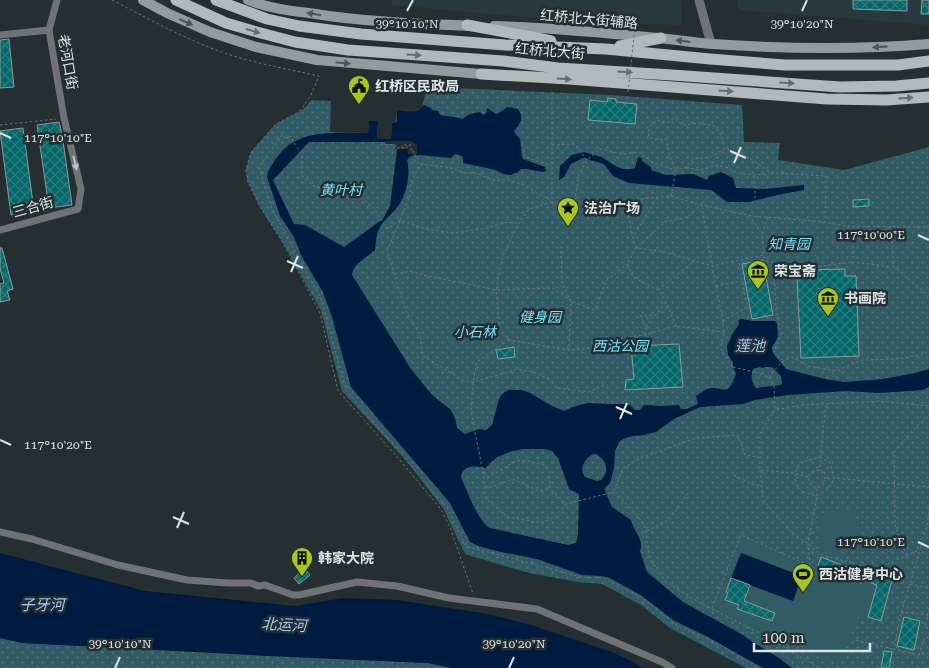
<svg xmlns="http://www.w3.org/2000/svg" width="929" height="668" viewBox="0 0 929 668" font-family="'Roboto Serif','Noto Sans SC',serif">
<defs>
<pattern id="park-dots" width="8" height="8" patternUnits="userSpaceOnUse" patternTransform="scale(1.25)"><rect width="8" height="8" fill="#315c66"/><path d="M2 2h.1M6 6h.1" fill="none" stroke="#4e737c" stroke-width="1.8" stroke-linecap="round"/></pattern>
<pattern id="building-cross-hatch" width="8" height="8" patternUnits="userSpaceOnUse" patternTransform="scale(1.25)"><rect width="8" height="8" fill="#04686a"/><path d="M0 0l8 8M0 8l8-8" fill="none" stroke="#287d7f"/></pattern>
</defs>
<rect width="100%" height="100%" fill="#252e30"/>
<path fill="#28393e" d="M392,0h289l1,25 -114,-4 -176,-16z
M737,0h192v25l-190,-15z"/>
<path fill="url(#park-dots)" d="M427,87l184,8 131,10 2,37 36,1 -2,17 66,10 85,-23v521h-183l-76,-40 -29,-23 -39,-21 -25,-2 -52,-10 -60,-18 -22,-46 -37,-48 -64,-69 -21,-80 -39,-70 -22,-34 -12,-25 -2,-12 5,-18 25,-28 21,-11 9,-6 5,-7 20,1 -1,31 38,1 1,-12h9l-1,17 14,1 1,-16 4,-1 1,-12 13,3 12,-6z
M0,638l23,5 405,20 24,5h-452z"/>
<path fill="#315c66" d="M855,509l5,41 -38,5 -4,-41z
M741,535l69,31h8l3,-9 41,16 2,-5 10,4 19,4 -12,45 -23,-5 -18,47 -70,-26 -59,-28z"/>
<path fill="#001b40" fill-rule="evenodd" d="M424,105l7,3 1,2 6,1 2,4c7,2 15,1 22,4l8,-5 10,-2 3,3 3,-2 1,-5 9,6 3,-1 8,-6 11,2c7,10 1,15 -4,23l6,7 2,17 1,3 22,8 1,4 -2,1 -18,-3h-5l-4,4h-2l-4,2 -8,-1 -7,-4 -33,-7v-6l-3,-2 -5,-1 -4,4 -32,-3 -8,1 -4,4c4,15 -1,37 -11,49 -5,6 -12,11 -16,18 -4,7 -4,16 -5,23 -8,8 -22,13 -23,25l59,94 21,26 19,15 4,8 2,10 8,6 14,-5 7,1 6,-5 7,-26 4,-6 6,-3h12l9,3 22,13 12,5 9,-4 15,-4 19,1h17l6,1 5,5h5l4,-5 18,1 17,-1 2,4h6l11,-5 -2,-8c3,-2 7,-5 11,-7 17,-5 19,12 29,-15l-3,-7v-5l-5,-7 -1,-9 6,-13 6,-9v-4l2,-1 12,2h22l2,3 1,13 -6,10v2l1,4 13,16 39,10 19,3 39,-3 32,-6 14,-4v18l-6,3 -44,3 -33,-2 -58,4 -33,5 -12,4 -43,3 -26,12 -18,13 -12,3 -11,1 -10,3 -4,3 -4,9 -1,17 -4,15 -5,5v3l7,16 19,13c2,11 14,20 9,31l7,21 36,30 60,33 11,8 25,15 13,10h-29l-57,-32 -33,-16 -31,-24 -32,-18 -9,-2 -19,-1 -45,-16 -36,-7 -23,-6 -8,-4 -20,-39 -99,-116 -19,-70 -9,-25 -22,-37 -7,-18 -14,-21 -13,-39c1,-8 6,-14 11,-21 20,-28 59,-23 90,-23l1,-12h9l-1,17 14,1 1,-16 5,-1v-12c12,2 18,4 27,-5zM309,142h89l-8,64 -7,13 -39,28 -39,-22 -11,-1 -21,-44zM760,367l2,1 3,-1h7l9,9 1,7 -1,2 -25,3c-4,-6 -6,-11 -3,-19zM523,449h21l8,2 6,7 10,28 1,3 10,5 -1,40 -2,9 -8,2 -78,-17c-11,-5 -24,-39 -29,-51 2,-13 15,-11 25,-9 10,-13 22,-16 37,-19zM593,454h3c11,7 14,17 5,26l-4,1 -12,-4c-6,-9 -1,-18 8,-23z
M584,152c6,2 12,3 17,5 12,6 19,16 34,11l3,-11 4,1v3l9,6v3l15,5 27,-1 14,6 2,-4 12,-4 12,6 3,10 28,1 40,-4v5l-27,5 -28,7h-22l-16,-12 -82,-7 -16,-7 -9,-12 -21,-6 -12,6 -7,13 -5,3 1,-14 12,-11z
M0,553l145,38 150,15 48,-8 54,2 91,14 43,11 84,28 29,15h-192l-24,-5 -139,-6 -266,-14 -23,-5z
M741,553l61,23 -9,25 -62,-23z"/>
<path fill="#252e30" d="M385,141h26l6,4v9h-9v-5h-13v-5h-10z"/>
<path fill="url(#building-cross-hatch)" stroke="#8d9999" d="M853,0h54v11l-54,-2z
M922,0h7v14h-8z
M9,39l5,48 -14,1v-48z
M608,98l8,1v3l21,2 -2,20 -47,-4 2,-20 17,2z
M59,122l3,12 10,71 -23,3 -12,-83z
M23,128l11,83 -23,4 -11,-84z
M869,199v7l-16,1v-7z
M0,248h2l11,41 -6,2 3,9 -10,2v-18l4,-1 -4,-14z
M763,260l10,55 -21,4 -10,-55z
M845,269v7h11l3,80 -58,2 -4,-80h8l-1,-8z
M679,344l4,43 -58,3 1,-10 8,-1 -3,-33z
M514,347l1,10 -17,2 -2,-9z
M821,557l42,16 1,-5 16,7v-2l13,3 -12,45 -13,-4 9,-32 -14,-5 -1,3 -44,-17z
M305,569l5,6 -11,9 -5,-6z
M731,578l19,7 -6,16 31,12 -3,8 -35,-12 2,-4 -14,-5 3,-7 -2,-1z
M904,617l16,4 -6,29 -17,-4z
M884,651l8,1 -3,16h-8z"/>
<g fill="none" stroke-linecap="round" stroke-linejoin="round">
<path stroke="#6c7375" stroke-width="1" stroke-dasharray="2.5 2.5" stroke-linecap="butt" d="M112,0c41,21 81,44 125,57 27,8 55,13 82,19l-8,19 -8,12 -6,6 -21,11 -25,28 -5,18 2,12 12,25 22,34 38,72 18,78 61,68 41,49 10,19 23,67
M552,92v110l22,4 97,-10 31,9 50,11 73,6 19,4 85,1
M0,125l56,-6
M380,144l15,1v3h12v-2
M522,144l3,13 26,9
M552,145l23,-1 12,16
M402,148v-3h9v7h4v10l5,2
M686,168l16,2 14,-5 9,2 13,6 16,2 15,-1
M675,169l-5,-12 -4,-18 -7,1 -9,-2 -2,-5 3,-8 8,-5 8,3 7,-5 9,7 16,-2 15,3 6,7 5,14
M754,176l1,12v11
M671,196l5,-26 9,-2 8,-9 18,-2 14,-9 26,11 20,14 55,3 -1,44
M657,198l-24,39 3,11 29,4 47,14 52,-11 -2,-22 6,-15
M626,201l6,35
M552,202l-23,7 -11,15 -16,34 -6,32 4,38 9,12 60,10 40,-3 12,-9 24,-3 31,-9 48,6
M574,206l5,-32 8,-14 13,-11 23,5 15,-2 16,11 21,7
M702,206l10,60 11,55 1,11 -4,16 12,19h1
M749,215l12,17
M400,220l-13,9 -13,-21 -17,-13 -7,1 -36,-10 -13,-11 1,-19 -12,-20 -4,2 -4,-3 -23,32 13,42 49,90 25,91 101,118 19,38 115,31 22,1 38,19 32,26 49,23 35,22
M400,221l-13,30 19,60 14,24 2,20 42,26 9,1 33,-9 10,-4 18,3 16,8 7,8 32,4 17,-8
M517,223l-10,-1 -20,6 -33,5 -28,-4 -26,-9 10,-25 1,-13 10,-18 31,4 12,5h13l16,7h16l15,5 27,16
M853,226v36l40,5
M890,226l4,41 35,29
M561,246l1,38 9,17 -2,49
M764,256l10,16 2,37 5,26 -6,14v3l7,8
M774,272l79,-10
M395,274l17,-3 11,4 73,15 56,-2 19,13 24,9 11,-29 21,-17
M716,286l25,-5
M658,290l36,-29
M723,321l24,-14 -8,-46
M676,326l-10,-24 -8,-12 -25,-13 -6,-13 9,-16 29,-26 23,-5 13,-12
M646,327l9,-12
M645,335l1,-8 -6,-11 16,-1 10,-13
M509,340l-32,22 -4,20 -2,30 12,60 3,27 22,18 33,6 14,-6 11,-13 48,-12
M755,372l15,6 4,9 1,22
M770,378c6,-11 10,-16 22,-21l16,9 28,5 26,-11 37,-1 25,-5 5,-4
M826,405l-6,52v13l5,3v6l9,-1 95,9
M820,457l10,6 4,15 -5,10 -12,8c-20,-4 -27,-13 -18,-33z
M760,470l3,30 32,36 13,7 6,7 5,3 9,4 48,12 43,-19
M819,470l-7,2 -4,5 3,8 5,3 7,-3 2,-5
M484,472l5,5 23,-14 8,-3 23,4 6,7 1,18 16,15
M734,475l17,9 10,2
M808,477l-14,-4 -34,-3v-37l15,-23 27,-5 79,-4 48,5
M485,486l3,2 25,-9 26,12 10,-2
M614,491l9,-23 20,-11 26,-9 27,-10 42,-3 7,20 14,2
M615,492l21,22 9,13 5,32 15,22 35,22 62,31 57,34
M929,508l-1,14 -28,95 -6,32 24,6 11,-2
M647,531l22,-11 19,-27
M907,555l-12,-29 -1,-73 16,-20 19,-18
M810,565l-2,-22 9,-47 -1,-8
M910,584l19,4
M712,608l29,-73 69,31
M929,608l-4,19 4,1
M901,612l27,3
M856,640l37,9
M919,655l5,-16 5,-2"/>
<path stroke="#6f7375" stroke-width="7" d="M49,30l8,-30
M0,35l49,-5 15,88 17,71 -3,20 -78,21
M0,532l32,7 86,26 69,15 41,3h23l7,3 7,-1 28,10h6l58,-13 40,4 52,12 88,11 125,53 10,6"/>
<path stroke="#6f7375" stroke-width="9" d="M699,0l12,44"/>
<path stroke="#949b9f" stroke-width="10" d="M143,0l24,13 43,19 46,15 61,13 164,14
M248,0c19,8 41,11 61,13 54,9 110,11 165,13
M494,26c55,1 111,7 166,12 18,2 35,5 53,6 72,5 144,6 216,0"/>
<path stroke="#b1b9be" stroke-width="11" d="M176,0l50,23 31,9 38,10 53,8 155,11 55,7 114,7 168,12 56,-1 33,-3
M216,0l51,19 32,7 62,8 144,11 101,4 104,10 75,6h113l31,-4
M467,25l65,12 19,4
M620,46l41,-8
M481,74l88,5 258,20 59,1 43,-3"/>
<path stroke="#6c7375" stroke-width="1" stroke-dasharray="2.5 2.5" stroke-linecap="butt" d="M628,92l7,-65
M733,367l22,5"/>
</g>
<defs><path id="oneway-solid" d="M-6-.8H1V-3.2L6.5 0L1 3.2V.8H-6Z" transform="scale(1.25)"/></defs>
<g fill="#4c5457">
<use href="#oneway-solid" transform="translate(314 14) rotate(-171)"/>
<use href="#oneway-solid" transform="translate(186 22) rotate(23)"/>
<use href="#oneway-solid" transform="translate(683 41) rotate(-173)"/>
<use href="#oneway-solid" transform="translate(880 47) rotate(177)"/>
<use href="#oneway-solid" transform="translate(343 63) rotate(6)"/>
</g>
<g fill="#646d70">
<use href="#oneway-solid" transform="translate(253 31) rotate(16)"/>
<use href="#oneway-solid" transform="translate(414 55) rotate(4)"/>
<use href="#oneway-solid" transform="translate(625 72) rotate(4)"/>
<use href="#oneway-solid" transform="translate(564 79) rotate(3)"/>
<use href="#oneway-solid" transform="translate(787 83) rotate(4)"/>
<use href="#oneway-solid" transform="translate(726 91) rotate(4)"/>
<use href="#oneway-solid" transform="translate(906 98) rotate(-4)"/>
</g>
<use fill="#bdc2c4" href="#oneway-solid" transform="translate(75 163) rotate(77)"/>
<path fill="none" stroke="#dee4e6" stroke-width="2" d="M407,11l6,-11M802,11l5,-11M0,133l11,5M730,151l16,7M734,163l7,-16M918,235l11,5M287,261l16,7M291,272l7,-16M616,407l16,7M620,419l7,-16M0,440l11,5M173,517l16,7M177,528l7,-16M918,542l11,5M115,668l5,-11M509,668l5,-11"/>
<defs>
<g id="civic-pin" transform="scale(1.125)"><path d="M0 17L-7.5 6A9.5 9.5 0 1 1 7.5 6Z" fill="#a9c71b" stroke="#252e30"/><path d="M-.6-6.5H3V-4.5H.6V-3L4-1V1h2V6H-6V1h2V-1L-.6-3ZM-1.2 2.5V6h2.4V2.5Z" fill="#111"/></g>
<g id="sight-pin" transform="scale(1.125)"><path d="M0 17L-7.5 6A9.5 9.5 0 1 1 7.5 6Z" fill="#a9c71b" stroke="#252e30"/><path d="M0-6L1.8-2.2L6-1.7L2.9 1.2L3.7 5.4L0 3.3L-3.7 5.4L-2.9 1.2L-6-1.7L-1.8-2.2Z" fill="#111"/></g>
<g id="museum-pin" transform="scale(1.125)"><path d="M0 17L-7.5 6A9.5 9.5 0 1 1 7.5 6Z" fill="#a9c71b" stroke="#252e30"/><path d="M0-6L6-3V-2H-6V-3ZM-5-1h2V3h-2ZM-1-1h2V3h-2ZM3-1h2V3H3ZM-6 4H6V6H-6Z" fill="#111"/></g>
<g id="building-pin" transform="scale(1.125)"><path d="M0 17L-7.5 6A9.5 9.5 0 1 1 7.5 6Z" fill="#a9c71b" stroke="#252e30"/><path d="M-4-6H4V6H1V3H-1V6H-4ZM-2.5-4.3h1.7v1.8h-1.7ZM.8-4.3h1.7v1.8H.8ZM-2.5-1h1.7V.8h-1.7ZM.8-1h1.7V.8H.8Z" fill="#111"/></g>
<g id="stadium-pin" transform="scale(1.125)"><path d="M0 17L-7.5 6A9.5 9.5 0 1 1 7.5 6Z" fill="#a9c71b" stroke="#252e30"/><path d="M0-5a6.5 5 0 1 0 0 10a6.5 5 0 1 0 0-10ZM-3.5-1.8h7v3.6h-7Z" fill="#111"/></g>
</defs>
<g fill-rule="evenodd">
<use href="#civic-pin" x="359" y="86"/>
<use href="#sight-pin" x="568" y="208"/>
<use href="#museum-pin" x="758" y="271"/>
<use href="#museum-pin" x="828" y="298"/>
<use href="#building-pin" x="302" y="558"/>
<use href="#stadium-pin" x="803" y="574"/>
</g>
<g text-anchor="middle" dominant-baseline="central" stroke-width="5" stroke-linejoin="round" paint-order="stroke">
<g font-size="14" fill="#dee4e6" stroke="#252e30">
<text transform="translate(589 19) rotate(5)">红桥北大街辅路</text>
<text transform="translate(550 51) rotate(5)">红桥北大街</text>
<text transform="translate(68 62) rotate(80)">老河口街</text>
<text transform="translate(33 207) rotate(-16)">三合街</text>
</g>
<g font-size="14" font-weight="bold" fill="#dee4e6" stroke="#252e30" text-anchor="start">
<text x="375" y="86">红桥区民政局</text>
<text x="584" y="208">法治广场</text>
<text x="774" y="271">荣宝斋</text>
<text x="844" y="298">书画院</text>
<text x="318" y="558">韩家大院</text>
<text x="819" y="574">西沽健身中心</text>
</g>
<g font-size="14" font-style="italic" fill="#72e3fe" stroke="#252e30">
<text x="341" y="190">黄叶村</text>
<text x="789" y="244">知青园</text>
<text x="540" y="317">健身园</text>
<text x="475" y="332">小石林</text>
<text x="620" y="346">西沽公园</text>
</g>
<g font-size="15" font-style="italic" fill="#9fc9fe" stroke="#252e30">
<text x="750" y="346">莲池</text>
<text x="42" y="605">子牙河</text>
<text transform="translate(284 625) rotate(3)">北运河</text>
</g>
</g>
<g font-size="12" text-anchor="middle" fill="#dee4e6" stroke="#252e30" stroke-width="5" stroke-linejoin="round" paint-order="stroke">
<text x="407" y="28">39°10'10"N</text>
<text x="802" y="28">39°10'20"N</text>
<text x="58" y="142">117°10'10"E</text>
<text x="871" y="239">117°10'00"E</text>
<text x="58" y="449">117°10'20"E</text>
<text x="871" y="546">117°10'10"E</text>
<text x="120" y="648">39°10'10"N</text>
<text x="514" y="648">39°10'20"N</text>
</g>
<path d="M754 643v8h116v-8" fill="none" stroke="#dee4e6" stroke-width="2.5"/>
<text x="762" y="643" font-size="15" fill="#dee4e6" stroke="#252e30" stroke-width="4" paint-order="stroke">100 m</text>
</svg>
